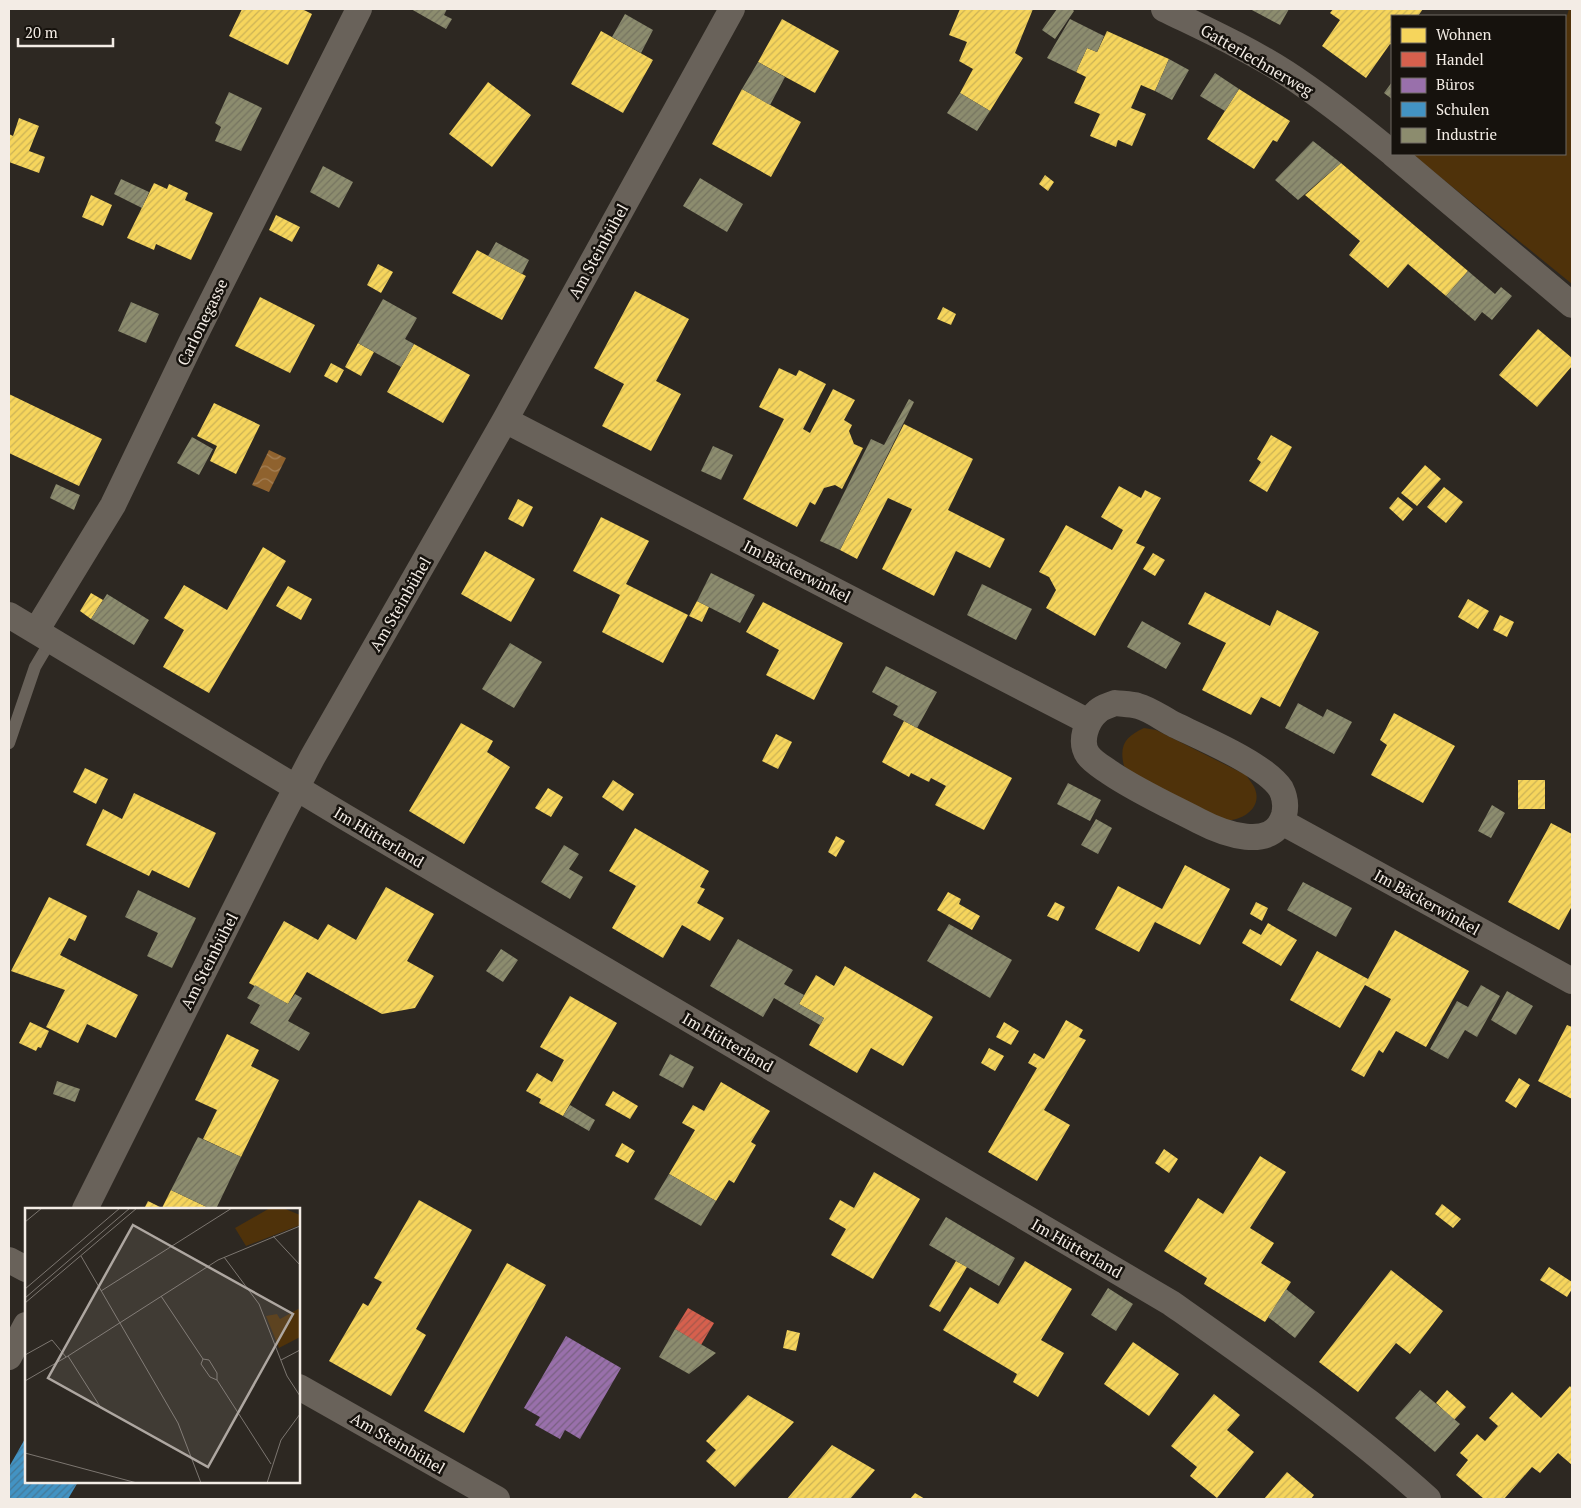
<svg xmlns="http://www.w3.org/2000/svg" width="1581" height="1508" viewBox="0 0 1581 1508" font-family="'PT Serif',serif">
<defs>
<pattern id="water-waves" width="16" height="10" patternUnits="userSpaceOnUse" patternTransform="scale(1.25)"><rect width="16" height="10" fill="#8f622e"/><path d="M0 5q4-4 8 0t8 0" fill="none" stroke="#a58056"/></pattern>
<pattern id="homes-hatch" width="6" height="6" patternUnits="userSpaceOnUse" patternTransform="scale(1.25)"><rect width="6" height="6" fill="#f6d55c"/><path d="M-1 1l2-2M0 6l6-6M5 7l2-2" fill="none" stroke="#cbb256"/></pattern>
<pattern id="shops-hatch" width="6" height="6" patternUnits="userSpaceOnUse" patternTransform="scale(1.25)"><rect width="6" height="6" fill="#d6604d"/><path d="M-1 1l2-2M0 6l6-6M5 7l2-2" fill="none" stroke="#a5574a"/></pattern>
<pattern id="offices-hatch" width="6" height="6" patternUnits="userSpaceOnUse" patternTransform="scale(1.25)"><rect width="6" height="6" fill="#9970ab"/><path d="M-1 1l2-2M0 6l6-6M5 7l2-2" fill="none" stroke="#796082"/></pattern>
<pattern id="schools-hatch" width="6" height="6" patternUnits="userSpaceOnUse" patternTransform="scale(1.25)"><rect width="6" height="6" fill="#4393c3"/><path d="M-1 1l2-2M0 6l6-6M5 7l2-2" fill="none" stroke="#457897"/></pattern>
<pattern id="industry-hatch" width="6" height="6" patternUnits="userSpaceOnUse" patternTransform="scale(1.25)"><rect width="6" height="6" fill="#8c8c6e"/><path d="M-1 1l2-2M0 6l6-6M5 7l2-2" fill="none" stroke="#757460"/></pattern>
</defs>
<rect width="100%" height="100%" fill="#2d2822"/>
<path fill="#4f320a" d="M1569,9h3v275l-160,-130h153v-132z
M1144,728l12,2 90,45c2,3 5,7 7,10 13,22 -12,38 -32,35l-87,-46 -10,-8c-5,-21 1,-29 20,-38z"/>
<path fill="url(#water-waves)" d="M269,450l17,8 -17,34 -17,-7z"/>
<path fill="url(#homes-hatch)" d="M242,9h60l10,5 -24,51 -59,-29z
M960,9h73l-18,44 8,5 -33,53 -30,-18 13,-24 -14,-8 8,-19 -18,-7z
M1333,9h90l-5,7h-26v29l-2,-1 -24,34 -44,-32 18,-26 -10,-7z
M782,19l57,32 -24,42 -57,-31z
M601,31l52,29 -30,53 -52,-29z
M1107,31l62,28 -14,32 -14,-6 -10,23 15,6 -14,32 -14,-6 -2,7 -26,-11 10,-22 -26,-11 12,-26 -10,-5 11,-24 10,4z
M488,82l43,33 -39,52 -43,-33z
M742,89l59,33 -30,55 -59,-33z
M1239,89l51,32 -13,21 -4,-2 -19,29 -47,-30z
M19,118l20,8 -10,25 16,6 -6,16 -30,-11v-28l4,2z
M1341,163l127,108 -22,25 -38,-32 -20,24 -39,-33 11,-14 -55,-46z
M1045,175l9,7 -6,9 -9,-7z
M154,183l13,6 2,-5 19,9 -3,7 28,13 -22,47 -35,-16 -2,6 -27,-12z
M91,195l21,10 -9,21 -21,-9z
M276,215l24,12 -8,15 -23,-12z
M477,250l49,26 -24,44 -50,-27z
M378,264l15,8 -12,21 -14,-8z
M635,291l54,28 -33,62 25,13 -30,57 -49,-25 22,-42 -30,-16z
M260,297l55,28 -25,48 -55,-27z
M943,307l13,7 -5,11 -14,-6z
M1538,329l34,29v8l-35,41 -38,-32z
M358,343l16,9 -13,24 -16,-9z
M414,344l56,31 -27,48 -56,-31z
M331,363l13,7 -7,13 -13,-7z
M779,368l17,8 3,-6 27,14 -23,45 7,4 23,-44 22,11 -11,20 8,5 -3,6 5,13 9,4 -21,41 -7,-4 -11,3 -9,17 -5,-3 -13,25 -54,-28 41,-80 -25,-12z
M9,394l93,45 -23,47 -70,-33z
M214,403l46,22 -24,49 -26,-13 7,-15 -20,-10z
M904,424l69,35 -25,51 57,29 -15,29 -34,-17 -22,45 -52,-27 30,-60 -24,-11 -31,61 -17,-9z
M1271,435l21,12 -25,45 -18,-11 12,-19 -4,-3z
M1425,465l16,14 -24,27 -16,-13z
M1119,486l22,12 4,-8 16,8 -25,45 9,4 -50,89 -49,-28 10,-18 -7,-13 -10,-5 27,-47 46,25 11,-20 -22,-13z
M1444,487l19,15 -17,21 -19,-16z
M1398,497l15,12 -10,12 -14,-13z
M518,499l15,8 -10,20 -15,-8z
M601,517l48,24 -23,43 62,31 -25,48 -61,-31 18,-37 -47,-24z
M263,547l23,14 -77,132 -46,-26 21,-37 -20,-12 20,-33 43,25z
M485,551l50,28 -24,43 -50,-28z
M1153,553l12,7 -10,16 -12,-7z
M288,586l24,13 -11,21 -25,-14z
M1205,592l65,34 7,-16 42,22 -39,75 -19,-10 -10,18 -49,-25 24,-47 -38,-19z
M91,593l12,7 -12,19 -11,-8z
M1468,599l21,12 -11,18 -20,-12z
M697,601l12,6 -7,15 -13,-6z
M763,602l80,41 -29,57 -48,-25 13,-25 -33,-18z
M1500,615l14,7 -7,15 -14,-7z
M1394,713l61,33 -32,57 -52,-28 16,-30 -7,-5z
M904,721l108,57 -28,52 -49,-25 11,-19 -15,-8 -2,4 -18,-9 -2,4 -27,-15z
M461,723l32,18 -6,11 23,15 -46,77 -55,-33z
M776,734l16,8 -14,27 -16,-8z
M85,768l23,11 -12,25 -23,-12z
M613,780l21,14 -11,17 -21,-14z
M1518,780h27v29h-27z
M548,788l15,9 -12,20 -16,-9z
M134,793l82,40 -27,55 -37,-18 -3,6 -63,-31 17,-36 19,10z
M1551,823l21,11v72l-13,24 -51,-28z
M635,828l74,43 -9,16 5,2 -8,14 27,15 -14,23 -28,-16 -19,33 -51,-30 24,-42 -27,-15z
M836,836l9,5 -9,16 -8,-5z
M1185,865l45,24 -30,56 -45,-23 -16,30 -44,-23 23,-43 44,23z
M386,887l48,27 -27,47 27,15 -19,32 -33,6 -75,-42 -19,32 -39,-21 35,-62 34,19 10,-16 28,16z
M948,892l13,7 -2,5 21,12 -8,14 -35,-20z
M49,897l38,19 -12,25 -6,-3 -9,17 78,40 -22,43 -29,-14 -9,19 -32,-16 19,-37 -54,-19z
M1055,902l10,5 -7,14 -11,-5z
M1256,902l12,6 -6,13 -12,-7z
M1268,923l29,17 -16,26 -39,-23 8,-14 11,6z
M1395,930l74,41 -43,76 -30,-16 -13,22 -4,-3 -15,27 -13,-7 40,-71 -26,-14 -25,43 -50,-28 27,-49 51,28z
M845,966l88,51 -30,49 -32,-18 -14,25 -48,-28 15,-27 -25,-14 17,-29 18,11z
M570,996l47,27 -54,93 -24,-13 2,-4 -15,-8 11,-18 15,9 12,-22 -24,-13z
M1066,1020l17,10 -4,7 7,3 -42,70 26,15 -33,56 -49,-29 49,-84 -9,-5 6,-10 10,6z
M30,1022l19,9 -8,17 -3,-1 -2,4 -17,-8z
M1004,1022l15,9 -8,14 -15,-8z
M1567,1025l5,2v72l-34,-18z
M227,1034l32,16 -8,16 28,14 -38,77 -38,-18 14,-29 -22,-10z
M989,1048l15,8 -9,15 -14,-8z
M1519,1078l11,7 -14,23 -11,-7z
M721,1082l49,29 -19,31 5,3 -22,38 -5,-3 -13,21 -47,-27 26,-44 -13,-7 11,-18 11,6z
M613,1091l25,15 -8,13 -25,-14z
M622,1143l13,8 -7,12 -13,-7z
M1164,1149l14,10 -9,14 -14,-10z
M1260,1156l26,16 -36,56 24,15 -13,20 30,19 -26,40 -61,-38 3,-6 -43,-27 34,-53 25,16z
M874,1172l46,27 -47,80 -42,-24 15,-26 -17,-10 11,-19 14,8z
M171,1190l40,19h-67l4,-8 14,7z
M419,1200l53,30 -56,99 10,6 -35,61 -62,-35 34,-58 5,3 14,-24 -8,-4z
M1442,1204l19,15 -8,9 -18,-14z
M956,1261l11,6 -27,45 -11,-6z
M1025,1261l47,28 -31,51 23,13 -26,44 -25,-15 4,-8 -74,-44 27,-43 28,17z
M507,1263l39,22 -82,148 -40,-22z
M1549,1267l23,15v7l-5,8 -27,-17z
M1391,1270l52,41 -33,43 -14,-11 -38,49 -39,-30z
M787,1330l13,3 -4,18 -13,-3z
M1133,1342l46,32 -30,42 -45,-32z
M1570,1386l2,3v76l-14,-12 -18,20 -8,-6 -28,32h-20l-28,-24 12,-15 -8,-7 17,-19 8,7 13,-15 -9,-8 23,-26 29,26z
M1447,1390l19,17 -12,13 -18,-17z
M1214,1394l26,21 -13,15 27,22 -37,46 -27,-22 7,-9 -26,-21z
M748,1395l46,27 -59,65 -29,-26 10,-11 -10,-9z
M832,1445l43,25 -25,29h-63z
M1287,1472l27,23 -3,4h-47z
M915,1493l10,6h-15z"/>
<path fill="url(#shops-hatch)" d="M688,1308l26,15 -13,22 -26,-16z"/>
<path fill="url(#offices-hatch)" d="M566,1336l55,32 -41,71 -15,-9 -5,9 -25,-14 5,-8 -16,-9z"/>
<path fill="url(#schools-hatch)" d="M26,1437v45h52l-10,17h-59v-32z"/>
<path fill="url(#industry-hatch)" d="M411,9h36l-3,6 8,4 -6,10z
M1057,9h15l2,2 -19,28 -13,-9z
M1250,9h39l-9,16z
M625,14l28,16 -12,23 -29,-16z
M1070,19l34,17 -7,16 -10,-4 -11,24 -29,-14z
M1169,59l20,11 -17,30 -17,-9z
M758,62l27,15 -15,28 -28,-16z
M1215,73l24,16 -14,22 -25,-15z
M1392,82v17l-8,-6z
M229,92l33,16 -21,43 -26,-10 6,-14 -6,-4z
M960,93l30,18 -13,20 -30,-18z
M1313,141l28,22 -43,37 -23,-20z
M323,166l30,16 -14,26 -29,-16z
M700,178l43,26 -16,28 -44,-26z
M121,179l28,13 -7,16 -28,-14z
M496,242l33,18 -7,14 -34,-18z
M1468,271l27,23 6,-7 11,9 -20,24 -10,-8 -7,9 -29,-25z
M383,299l34,19 -12,21 9,5 -13,23 -43,-24z
M131,302l28,12 -13,29 -28,-12z
M909,399l5,3 -74,148 -20,-9 51,-102 13,6z
M192,437l21,12 -14,26 -22,-12z
M713,446l20,9 -12,25 -20,-9z
M56,484l24,11 -6,15 -24,-12z
M711,573l44,22 -15,28 -43,-22z
M982,584l50,25 -16,31 -49,-25z
M107,594l42,26 -15,25 -43,-26z
M1142,621l39,22 -15,26 -39,-22z
M510,643l32,19 -28,46 -32,-19z
M886,666l51,26 -20,36 -24,-13 5,-9 -26,-14z
M1298,703l25,14 4,-8 25,13 -18,32 -49,-26z
M1068,783l33,17 -11,21 -33,-17z
M1492,805l13,8 -14,25 -13,-7z
M1096,819l16,9 -14,26 -17,-9z
M564,845l15,9 -10,15 14,8 -13,22 -29,-17z
M1303,882l49,26 -16,29 -49,-27z
M138,890l58,28 -24,50 -25,-12 11,-23 -33,-16z
M949,924l63,36 -22,38 -63,-37z
M738,939l55,31 -9,14 20,11 -5,9 25,14 -4,7 -46,-27 -11,19 -53,-31z
M501,949l17,11 -15,22 -17,-11z
M255,985l33,19 7,-10 7,4 -14,23 22,12 -11,18 -49,-28 10,-18 -13,-7z
M1481,985l19,11 -23,41 -12,-7 -17,29 -18,-10 27,-48 11,6z
M1507,991l26,15 -17,29 -25,-15z
M670,1054l24,13 -11,21 -24,-13z
M57,1081l23,8 -5,13 -22,-8z
M570,1105l25,15 -6,11 -26,-15z
M198,1137l43,20 -25,52h-5l-40,-19z
M669,1174l47,27 -15,25 -47,-27z
M946,1217l69,41 -16,28 -70,-41z
M1108,1288l25,16 -17,27 -25,-16z
M1286,1289l29,23 -20,26 -27,-21z
M675,1329l41,24 -27,21 -30,-17z
M1420,1390l40,34 -25,28 -40,-34z"/>
<g fill="none" stroke-linecap="round" stroke-linejoin="round">
<path stroke="#69625a" stroke-width="12" d="M9,743l26,-76 16,-27"/>
<path stroke="#69625a" stroke-width="26" d="M1164,9c41,20 83,39 122,64 37,24 72,52 106,80
M1393,154l179,151
M505,420l584,302
M9,615l336,202 826,486c88,62 177,124 257,196
M36,631l77,-126 78,-162 168,-334
M1115,703c7,1 16,1 23,3 12,3 25,13 37,19 27,13 91,40 106,64 4,8 5,18 3,26 -11,38 -62,18 -85,6 -31,-16 -62,-30 -90,-49 -7,-5 -16,-10 -21,-17 -9,-13 -2,-34 10,-44 4,-4 12,-6 17,-8z
M1282,822l290,159
M85,1209l191,-382 36,-69 193,-338 227,-411
M9,1260l17,9
M9,1357l17,-32
M299,1387l198,112"/>
</g>
<g text-anchor="middle" dominant-baseline="central" stroke-width="5" stroke-linejoin="round" paint-order="stroke">
<g font-size="16" fill="#f3ece5" stroke="#16120d">
<text transform="translate(1257 60) rotate(30)">Gatterlechnerweg</text>
<text transform="translate(598 251) rotate(-61)">Am Steinbühel</text>
<text transform="translate(202 322) rotate(-64)">Carlonegasse</text>
<text transform="translate(797 571) rotate(27)">Im Bäckerwinkel</text>
<text transform="translate(400 604) rotate(-60)">Am Steinbühel</text>
<text transform="translate(379 837) rotate(31)">Im Hütterland</text>
<text transform="translate(1427 902) rotate(29)">Im Bäckerwinkel</text>
<text transform="translate(209 961) rotate(-63)">Am Steinbühel</text>
<text transform="translate(728 1042) rotate(30)">Im Hütterland</text>
<text transform="translate(1077 1248) rotate(30)">Im Hütterland</text>
<text transform="translate(398 1443) rotate(30)">Am Steinbühel</text>
</g>
</g>
<g transform="translate(25 1208)">
<rect width="275" height="275" fill="#2d2822"/>
<path d="M245,0h13l17,7v10l-54,21 -11,-18zM275,100v29l-21,11 -13,-32 11,-2 3,5z" fill="#4f320a"/>
<path fill="none" stroke="#7c7670" stroke-width="1" d="M0,14l17,-14M248,28l27,29M56,48l97,167 23,60M199,49l35,47 28,72 13,20M0,81l95,-81M76,83l131,-83M136,88l42,63 6,1 8,13v7l54,84M0,90l105,-90M0,95l112,-95M0,147l27,-15 14,17M43,148l150,-96 82,-34M178,151l-2,5 9,13 7,3M256,152l19,-10M0,173l43,-25 33,52M0,202v18M0,245l112,30M242,275l14,-43 19,-26"/>
<path fill="#aea7a1" fill-opacity="0.15" stroke="#aea7a1" stroke-width="2.5" d="M108,17l160,89 -85,153 -160,-89z"/>
<rect width="275" height="275" fill="none" stroke="#f3ece5" stroke-width="2.5"/>
</g>
<rect width="1581" height="1508" fill="none" stroke="#f3ece5" stroke-width="20"/>
<rect x="1391" y="15" width="175" height="140" fill="#16120d" stroke="#6e6963"/>
<rect x="1401" y="28" width="25" height="15" fill="#f6d55c" stroke="#6e6963"/>
<text x="1436" y="40" font-size="15" fill="#f3ece5">Wohnen</text>
<rect x="1401" y="52" width="25" height="15" fill="#d6604d" stroke="#6e6963"/>
<text x="1436" y="65" font-size="15" fill="#f3ece5">Handel</text>
<rect x="1401" y="78" width="25" height="15" fill="#9970ab" stroke="#6e6963"/>
<text x="1436" y="90" font-size="15" fill="#f3ece5">Büros</text>
<rect x="1401" y="102" width="25" height="15" fill="#4393c3" stroke="#6e6963"/>
<text x="1436" y="115" font-size="15" fill="#f3ece5">Schulen</text>
<rect x="1401" y="128" width="25" height="15" fill="#8c8c6e" stroke="#6e6963"/>
<text x="1436" y="140" font-size="15" fill="#f3ece5">Industrie</text>
<path d="M18 38v8h95v-8" fill="none" stroke="#f3ece5" stroke-width="2.5"/>
<text x="25" y="38" font-size="15" fill="#f3ece5" stroke="#16120d" stroke-width="4" paint-order="stroke">20 m</text>
</svg>
